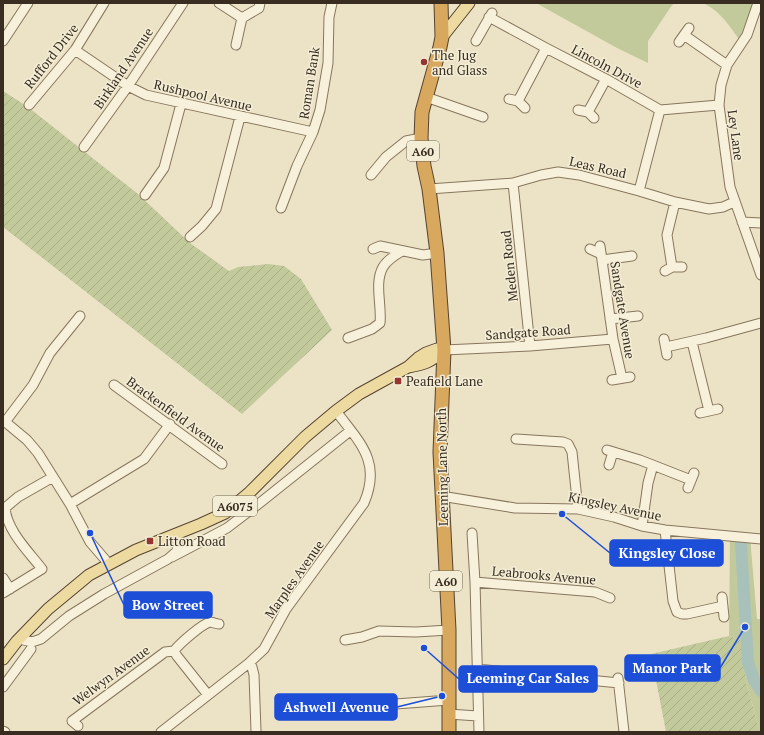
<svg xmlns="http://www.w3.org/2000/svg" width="764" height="735" viewBox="0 0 764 735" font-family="'PT Serif',serif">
<defs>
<pattern id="garden-furrows" width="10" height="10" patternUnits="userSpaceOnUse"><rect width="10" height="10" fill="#c2ca9b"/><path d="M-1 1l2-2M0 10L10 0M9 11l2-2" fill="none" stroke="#a7ae85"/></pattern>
</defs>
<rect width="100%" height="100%" fill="#ece3c7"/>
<path fill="#c2ca9b" d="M536,3h138l-4,5 -22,33v22l-31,-15z
M703,3h50l-5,18 -9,18c-12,-16 -18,-27 -36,-36z
M730,535l20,2 7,82h4v113h-1l-14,-50 -2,-41 -15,-5z"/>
<path fill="url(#garden-furrows)" d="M3,91l25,16 110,87 52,49 39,28 9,-4 30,-3 16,2 17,13 31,51 -90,84 -239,-187z
M729,636l15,5 2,41 14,50h-94l-15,-78z"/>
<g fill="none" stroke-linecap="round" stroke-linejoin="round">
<path stroke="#a8c1bb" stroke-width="12" d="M741,544l7,118 6,18 7,11"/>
<g stroke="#87765d" stroke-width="11">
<path id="minor" d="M219,3l23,15
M758,3l-11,32 -20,30 -6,20 -2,20 11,82 31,88
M489,17l57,31 60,31 54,31 59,-5
M684,35l43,30
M3,41l25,-38
M476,41l16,-28
M679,42l10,-14
M236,45l6,-27 17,-10 1,-5
M75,50l53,36 18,9 167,37
M426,97l57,20
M509,99l9,2 7,7
M518,101l28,-53
M29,105l46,-55 29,-47
M578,110l10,2 6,6
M588,112l18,-33
M84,147l44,-61 55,-83
M371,175l15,-18 20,-16 15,-3
M513,183l17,163
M429,189l84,-6 28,-8 17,-3 21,3 60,16 36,11 34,7 14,-2 11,-5
M639,191l21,-81
M145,195l19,-27 17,-64
M281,208l16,-42 16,-34 7,-22 8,-47 1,-46 3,-14
M742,222l19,1
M190,237l12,-11 14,-17 24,-92
M600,246l13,93 9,39
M373,249l7,-3 43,9 14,-2
M590,249l11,5
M602,260l30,-4
M672,267l-5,-32 8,-33
M665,271l7,-4h10
M610,319l28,-3
M348,338l24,-9 8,-6c2,-18 -6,-40 3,-56 4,-7 12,-12 19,-16
M664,339l3,16
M692,342l17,69
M666,347l40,-9 55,-15
M444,350l86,-4 83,-7
M612,380l18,-3
M114,385l108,79
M700,413l18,-4
M3,420l24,20 11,13 32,51 20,38 19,22
M5,422l28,-37 17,-32 30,-37
M516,439l47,3 5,2 4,8 6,57
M607,450l33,10 51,20
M609,465l4,-13
M688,488l6,-15
M441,496l74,12 63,1 36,8 28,9 23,4 96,9
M70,504l74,-45 26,-35
M642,526l6,-43 5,-18
M665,530l8,71 4,11 5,2h5l36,-8
M472,533l3,49 4,150
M172,557l55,-29 34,-26 89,-71
M3,578l7,11
M475,582l120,10 15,6
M3,593l39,-24c-13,-17 -35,-38 -37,-61l13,-11 35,-20
M722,597l2,20
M19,639l13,3 9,-3 28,-23 35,-22 64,-35 9,-8 1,-8 -2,-9
M345,640l17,-3 17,-6 37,1 33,-2
M174,651l3,5 31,39
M249,663l3,4 2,8 2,56
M477,669l142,14
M618,678l6,54
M3,687l28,-38
M329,709l120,-9
M448,714l30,2
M78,726l-6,-5 93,-69 9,-1c5,-7 28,-27 36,-29 2,0 6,2 9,2
M3,731l2,1
M161,732l88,-69 15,-14 22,-40 78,-106c18,-42 -5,-61 -28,-92"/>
</g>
<g stroke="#564431" stroke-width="13">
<path id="major" d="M442,37l27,-34
M408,367c17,-3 23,-5 36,-17
M3,659l14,-18 31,-32 41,-34 47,-25 65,-26 24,-11 24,-20 56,-56 31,-26 23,-17 49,-27 10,-9 8,-5 11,-4 7,1"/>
</g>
<g stroke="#564431" stroke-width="15">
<path id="highway" d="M441,3l1,34 -2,10 -18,65 -1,26 3,28 5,23 8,64 7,97 -4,102 9,178v102"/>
</g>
<use href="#minor" stroke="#f7f0da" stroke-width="9"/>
<use href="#major" stroke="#eddaa1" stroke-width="11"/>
<use href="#highway" stroke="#d7a85d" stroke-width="13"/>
</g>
<g fill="#943530" stroke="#f4edd6" stroke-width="1.5">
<circle cx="424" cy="62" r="4"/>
<rect x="394" y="377" width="8" height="8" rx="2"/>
<rect x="146" y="537" width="8" height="8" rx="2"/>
</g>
<g text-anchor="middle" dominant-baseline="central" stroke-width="3" stroke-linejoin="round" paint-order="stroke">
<g fill="#f4edd6" stroke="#706757" stroke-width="1">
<rect x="407" y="141" width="32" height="20" rx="3"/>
<rect x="213" y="496" width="44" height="20" rx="3"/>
<rect x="430" y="571" width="32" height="20" rx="3"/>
</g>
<g font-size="12" font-weight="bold" fill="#382d20">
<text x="423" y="151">A60</text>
<text x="235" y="506">A6075</text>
<text x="446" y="581">A60</text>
</g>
<g font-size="13" fill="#382d20" stroke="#f4edd6" text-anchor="start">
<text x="432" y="55">The Jug<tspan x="432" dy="15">and Glass</tspan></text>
<text x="406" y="381">Peafield Lane</text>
<text x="158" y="541">Litton Road</text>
</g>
<g font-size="13" fill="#382d20" stroke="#f4edd6">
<text transform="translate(51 56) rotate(-52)">Rufford Drive</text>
<text transform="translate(607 66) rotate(28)">Lincoln Drive</text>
<text transform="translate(123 68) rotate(-56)">Birkland Avenue</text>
<text transform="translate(309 83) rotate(-81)">Roman Bank</text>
<text transform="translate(203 95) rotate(13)">Rushpool Avenue</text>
<text transform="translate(736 135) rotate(82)">Ley Lane</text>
<text transform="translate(598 167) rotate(13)">Leas Road</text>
<text transform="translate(509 266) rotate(-96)">Meden Road</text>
<text transform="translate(623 310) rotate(81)">Sandgate Avenue</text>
<text transform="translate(528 332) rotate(-4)">Sandgate Road</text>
<text transform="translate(176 414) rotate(36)">Brackenfield Avenue</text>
<text transform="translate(442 467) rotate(-91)">Leeming Lane North</text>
<text transform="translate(615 506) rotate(12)">Kingsley Avenue</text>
<text transform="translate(544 575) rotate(5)">Leabrooks Avenue</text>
<text transform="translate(294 579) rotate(-55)">Marples Avenue</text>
<text transform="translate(111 675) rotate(-36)">Welwyn Avenue</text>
</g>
</g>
<path fill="none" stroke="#1d4ed8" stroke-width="1.5" d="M562 514L610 553M90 533L124 605M745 627L720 668M424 648L459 679M442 696L397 707"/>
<g fill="#1d4ed8" stroke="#f4edd6" stroke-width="1.5">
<circle cx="562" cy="514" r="4"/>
<circle cx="90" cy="533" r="4"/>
<circle cx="745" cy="627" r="4"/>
<circle cx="424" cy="648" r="4"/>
<circle cx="442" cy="696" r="4"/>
</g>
<g fill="#1d4ed8" stroke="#1d4ed8" stroke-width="1.5">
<rect x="610" y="540" width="113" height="26" rx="4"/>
<rect x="124" y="592" width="88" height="26" rx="4"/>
<rect x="625" y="655" width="95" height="26" rx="4"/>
<rect x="459" y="666" width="138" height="26" rx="4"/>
<rect x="275" y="694" width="122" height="26" rx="4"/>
</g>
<g font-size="14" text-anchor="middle" font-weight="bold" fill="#fff">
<text x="667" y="558">Kingsley Close</text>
<text x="168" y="610">Bow Street</text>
<text x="672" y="673">Manor Park</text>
<text x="528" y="683">Leeming Car Sales</text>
<text x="336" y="712">Ashwell Avenue</text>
</g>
<rect width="764" height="735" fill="none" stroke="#382d20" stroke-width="8"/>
</svg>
